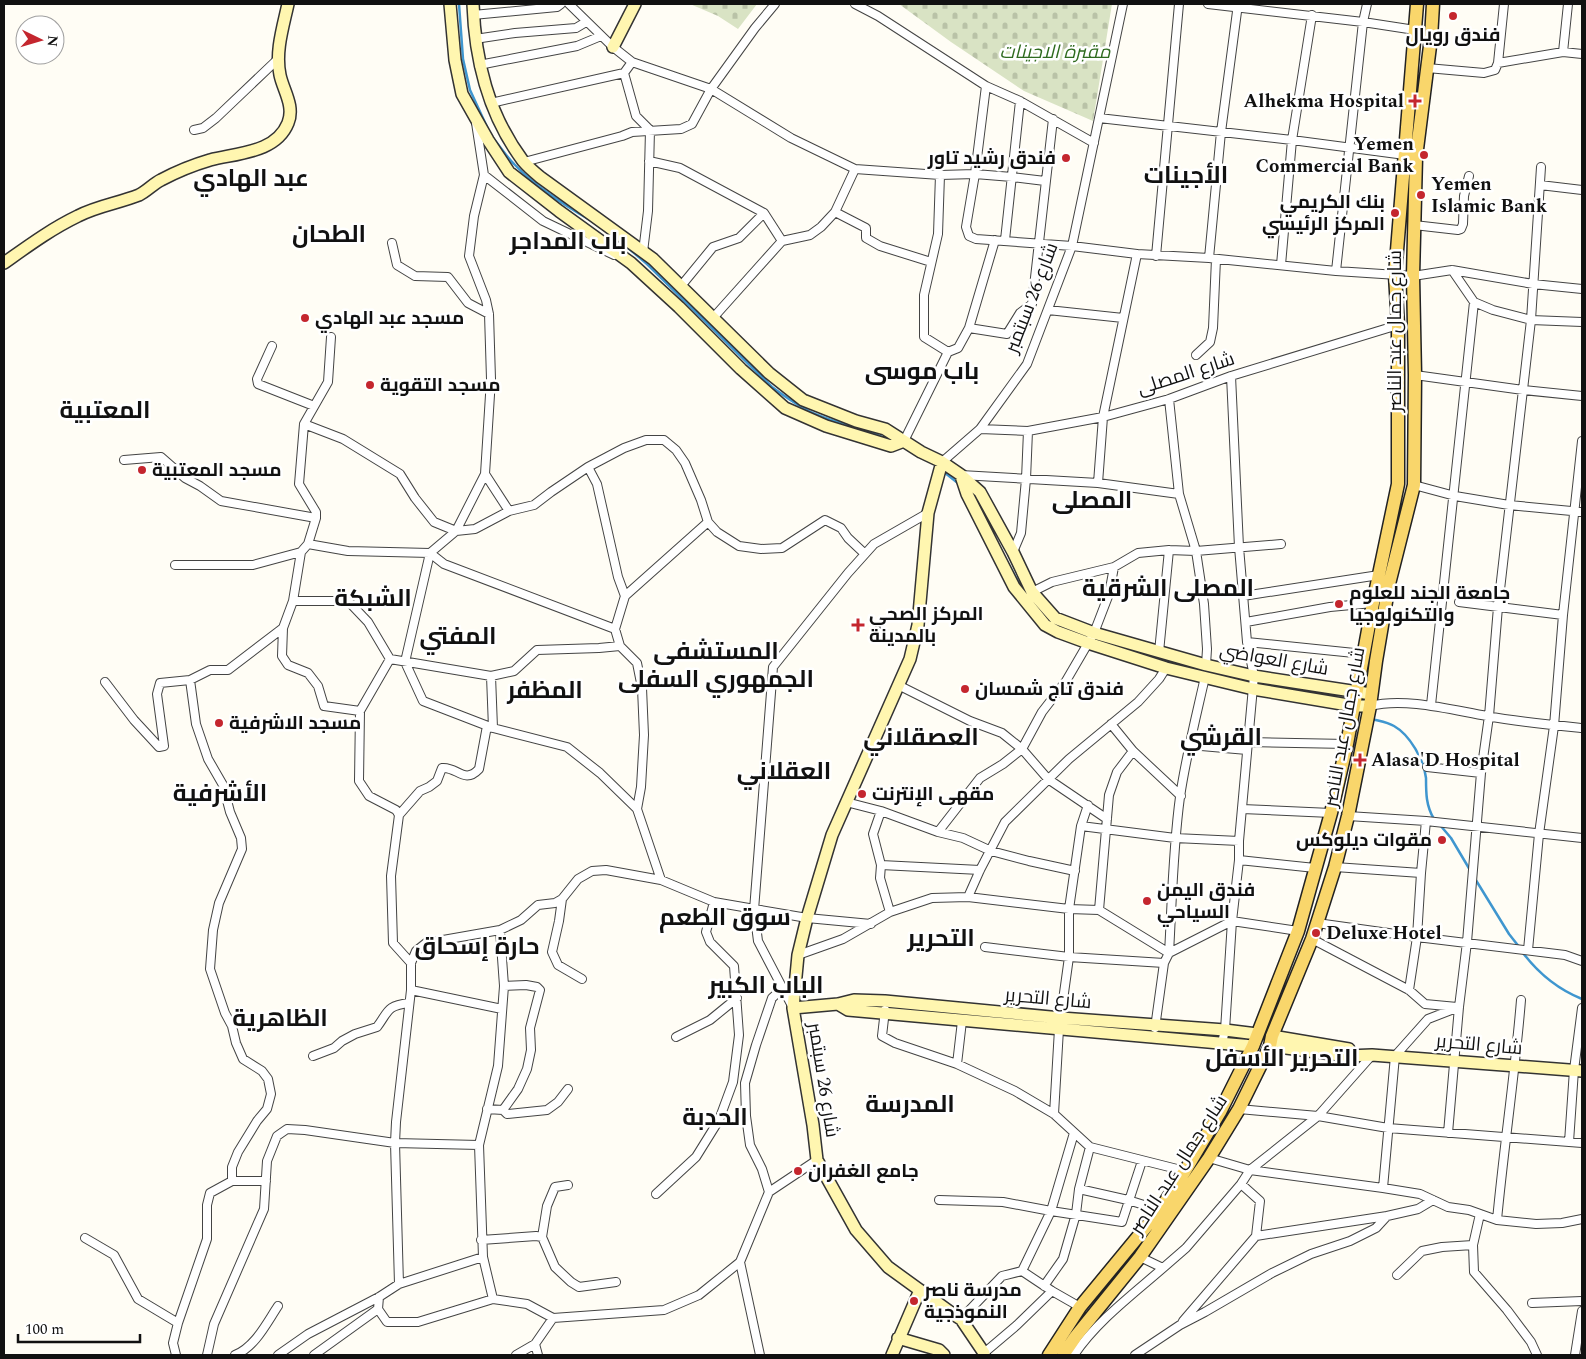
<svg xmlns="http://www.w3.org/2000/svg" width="1586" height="1359" viewBox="0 0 1586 1359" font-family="Spectral,Cairo,serif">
<defs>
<pattern id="cemetery-stones" width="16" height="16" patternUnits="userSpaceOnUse" patternTransform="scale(1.25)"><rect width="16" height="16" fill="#d9e3c4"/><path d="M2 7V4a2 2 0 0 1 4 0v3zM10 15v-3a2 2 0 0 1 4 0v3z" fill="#b9c2a7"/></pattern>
</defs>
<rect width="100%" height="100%" fill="#fffdf5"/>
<path fill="url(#cemetery-stones)" d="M690,4h67l-19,25 -20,-13z
M899,4h213l-19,117 -69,-30 -73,-49z"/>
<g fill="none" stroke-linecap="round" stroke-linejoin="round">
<path stroke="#3f96cf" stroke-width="2.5" d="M459,4l4,55 7,31 17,37
M492,137c8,9 14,19 22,27 22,23 49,40 76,56
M627,247l20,17 125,123c14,10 27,20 43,27 25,11 52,15 77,27
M944,472l15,12
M1005,558l15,27 8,11
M1056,624l11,6
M1155,659l33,9
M1372,719c7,2 15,3 22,7 16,9 30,34 32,52 0,15 0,28 8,41
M1440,825l11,13 19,32
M1474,877l35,57 11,14
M1523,953c16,21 34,36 59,46"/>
<g stroke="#444" stroke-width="10">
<path id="street" d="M569,4l44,43 19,15 79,27 80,49 64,31 85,6 35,-1 37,3 33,4
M855,4l23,12 108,70 34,15 74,42
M1208,4l155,18 52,8
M473,15l84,-8 4,-3
M475,39l40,-6 61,-5 10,-6
M1563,52l5,-48
M1498,63l65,-11 19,2
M479,65l98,-19 24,-10
M1427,68l57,5 11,-3 3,-7 6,-59
M624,73l12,43 14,14 -2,81 -5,41
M986,86l-11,88 -9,53 3,9 7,3 96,7 65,8 72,4 127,13 77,5 39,-6 81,14 49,5
M491,103l133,-30 8,-11
M1099,118l193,22 113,15
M476,123l8,52 -10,41 -5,40 17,44 3,14 2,65 -6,95 -29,57 19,-2 34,-18 -24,-37
M194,130l9,-2 13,-10 62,-59
M649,161l31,7 84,45 18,28
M524,162l98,-26 10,-4 49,-3 11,-5 19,-35 44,-61 20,-24
M484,175l59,46 71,34
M940,175l-2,59 -14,61v42l24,15
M1540,185l42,5
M835,212l31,16v10l14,8 51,16
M1414,225l44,5 3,-1 2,-5 1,-28 5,-20
M1005,240l15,-139
M392,243l5,22 18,11 33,1 20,26 21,11
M1156,256l23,-252
M1209,258l12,-126 17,-128
M1281,265l11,-125 20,-125
M1452,270l22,32 19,8 38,10 51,2
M1336,271l27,-249 4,-18
M681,286l32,-39 26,-9 25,-25
M1048,310l75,8
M713,318l69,-77 28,-6 11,-8 14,-15 20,-43
M969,328l38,6 13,-21 12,-9 21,-185
M331,337l-3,45 -24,42 -5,60 17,28v6l-8,26 40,7 82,2 14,11 171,65 5,17 17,17 5,25 2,47 -3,52 -4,22
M272,346l-15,33 1,5 56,22
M1196,355l14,-13 3,-14 3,-69
M1415,375l108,15 59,6
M1169,399l10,95 17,57 8,53 3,45 -1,16
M304,424l39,15 57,35 15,24 19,24 22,9 -26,22 -25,109 18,39 70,27 74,19 33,26 37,36 24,71 53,22 93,16 64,6
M980,429l48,2 75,-14 66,-18 62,-23 167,-51
M904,441l44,-89 10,-4 11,-20 26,-88
M124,460l37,-3 24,21 15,8 21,15 95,17
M942,462l38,-33 47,-65 45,-118 51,-242
M588,467l9,17 21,93 7,19 -10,33
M961,475l137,8 81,11
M1098,483l5,-66 34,-163
M1414,485l41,11 54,9 73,7
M509,511l25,-6 17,-13 37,-25 36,-19 22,-8h18l12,10 9,13 16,37 7,22 9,10 22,14 22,3 21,-1 43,-28 16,8 7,10 17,16
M308,544l-7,8 -8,49 -10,27 -1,28 6,9 20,8 10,13 6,20 36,5 -1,70 10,15 27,14 3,5 -8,61 2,67 18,20v27l-15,132 -1,21 4,141
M1013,552l8,-19 5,-54 2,-48
M175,565h78l48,-13
M1032,592l20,-10 62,-15 24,-14 31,-3 27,1 85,-7
M625,596l83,-74
M1243,596l136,-21
M293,601h55l20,21 22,37 101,17 23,-5 23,-21 62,-2 21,-2
M1459,602l104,13
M1246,622l84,-15 43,-4
M1247,642l117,12
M1159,652l10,-102
M491,676l2,52
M190,680l6,44 12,35 15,26 7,27 11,26 1,11 -23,54 -6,27 -3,39 15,44 7,13 4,17 7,16 19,12 6,8 3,15 -4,15 -10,12 -19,31 -6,15v14
M105,682l29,38 25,27 5,-1 -7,-52 3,-11 30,-3 20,-10h18l55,-42
M898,685l72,36 32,12 20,16 26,30 59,40
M1431,705l43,-403
M1370,706c35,-9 82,4 117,10 32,6 64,9 95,12
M360,711l30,-52
M1111,724l22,27 48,45
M1248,742l99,2
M1190,745l57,5
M1427,767l54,6
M846,802l35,9 57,21 25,6 28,13 38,10 46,10
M1242,809l89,4
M881,811l-8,23 8,31 -1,13 10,34
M399,815l21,-24 9,-4 8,-6 5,-13c15,-2 22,17 37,1l8,-43
M1348,816l78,5 156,17
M1081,826l94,12 64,3
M938,832l42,-54 23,-14 19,-15 20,-37 24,-31 28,-48 15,-39 5,-27
M1239,860l76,8
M881,865l99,5
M1335,867l86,6
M968,897l12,-27 25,-48 64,-63 69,-57 21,-23 7,-11
M562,899l-3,22 -7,31 6,13 24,14
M1099,910l10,-115 8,-23 16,-21
M1317,923l100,14 148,18 17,6
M1312,939l97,51 16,14 32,3
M985,947l84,10 95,6
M1528,950l11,-116 15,-108 9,-111 19,-174
M798,955l45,-16 47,-27 42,-14 36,-1 101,12 30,1 70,43 63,-32 66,10
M411,963l5,-12 10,-8 74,-13 21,-10 17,-15 17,-2 7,-4 16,-20 14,-8 14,-1 55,10
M411,990l91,19
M1409,990l8,-53 4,-64 5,-52
M792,1006l-34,-65 -4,-31 19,-243 75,-94 26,-29 54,-31
M885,1010l-3,26 13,7 62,21 58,27 39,23 36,33 95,24
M1155,1028l9,-65 5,-10c3,-52 4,-105 11,-156 6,-41 16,-80 25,-120
M676,1037l34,-17 27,-22
M1222,1043l3,-13 7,-109 7,-61v-19l15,-165 -7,-34 -8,-95 -8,-171
M313,1056l21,-8 8,-7 13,-7 22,-7c12,-16 9,-21 32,-24
M957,1064l5,-43
M487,1109l16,1 15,-21 9,-20 4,-19 -1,-22 10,-38 -3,-3 -11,-2 -22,1
M1239,1109l79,7 70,12 194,15
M503,1110l4,4 40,-4 11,-8 10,-13
M1054,1114l5,-85 10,-72v-48l12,-83 7,-21
M1448,1133l11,-126 8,-65 14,-169 8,-57 9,-109 33,-287 10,-153
M1569,1142l5,-72 8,-62
M1209,1158l41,12 133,18 37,6 28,13 21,3 28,10 39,4 26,-1 20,-4
M1383,1188l12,-132 33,-37 31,-12
M1079,1189l49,11 32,10
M769,1192l-7,-23 -12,-24 -4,-29 -1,-33 11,-38 16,-47 11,-10
M656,1194l40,-37 23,-37 14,-38 6,-47 -5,-69 -24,-24 -4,-10 8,-30
M939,1200l64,2 48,9 71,11 20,-61
M1480,1214l-7,31 1,27 33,38 24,32 6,13
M1497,1220c7,-74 18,-146 24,-220
M1256,1236l131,-20
M542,1237l5,-31 8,-19 13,-2
M85,1238l29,17 24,44 40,24
M481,1240l55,-4 6,1 13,30 16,15 8,5 37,-5
M1140,1257l23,11 23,-20 55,-64 9,-14 68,-54 54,-61
M740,1262l20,93
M1022,1271l29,-60 23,-78
M1397,1275l25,-24 20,-4 31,-2
M1044,1286l19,-27 13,-45 3,-25 11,-42
M379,1297l-1,12 9,13h31l75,-23 34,5 26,14 111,-8 35,-15 41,-33 29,-70 48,-32
M493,1299l-10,-42 -4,-112 19,-79 6,-80 -4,-56
M1532,1303l50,-2
M961,1319l41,-43 20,-5 30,20 28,16
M1183,1321l73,-85 4,-35 -19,-17
M984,1353l33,-28 35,-34
M176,1355l-3,-12 5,-20 29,-84v-34l3,-12 22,-12h34
M207,1355l7,-31 50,-115 3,-48 10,-25 10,-7 18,1 90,13 84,2
M235,1355c20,-8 31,-31 43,-49
M278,1355l30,-21 71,-37 20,-13 84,-27
M314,1355l64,-46
M516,1355l19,-11
M538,1355l-3,-11 18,-26
M1074,1355c23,-34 58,-60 89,-87
M1135,1355l45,-30 25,-13 67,-39 39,-19 39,-13 26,-13 11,-12 31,-7 15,-9
M1575,1355l7,-44"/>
</g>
<g stroke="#333" stroke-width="14">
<path id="secondary" d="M450,4l5,56 7,34 26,46 21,32 50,39 72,52 48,44 62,62 44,39 41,18 65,20 13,-5
M473,4c2,57 15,110 50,157 5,6 11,11 17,16l113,82 116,114 34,27 53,21 29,8 36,23 21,10 19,13 19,17 33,60 19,40 23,26 39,15 112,32 48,11 117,18
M613,47l22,-43
M4,263c24,-17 47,-34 74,-47 19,-10 41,-13 61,-21 8,-4 14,-11 22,-15 15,-8 32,-15 49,-20 27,-7 66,-7 78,-37 7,-17 -5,-33 -8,-48 -5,-23 3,-48 8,-71
M942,462l-14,51 -10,112 -8,34 -78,176 -25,83 -9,37 -5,53 20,117 4,35 39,70 32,37 62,45 11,7 23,34v2
M961,476l6,18 47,93 31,38 13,7 30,11 78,25 87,21 101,17h16
M838,1004l10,6 405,36
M793,1008l45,-4 16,-4 31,1 176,17 164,12 32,4
M1272,1036l77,13
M1270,1046l77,10 25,-1 210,16
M898,1338l41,12 5,5
M892,1355l28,-65"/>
</g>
<g stroke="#222" stroke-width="15">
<path id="primary" d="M1049,1355l31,-48 80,-97 25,-39 35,-59 33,-66 45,-115 33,-118 16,-69 26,-141 25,-119v-159l-3,-50 22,-271
M1063,1355l13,-19 64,-79 69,-99 30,-49 31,-63 2,-10 40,-97 23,-72 13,-51 22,-110 6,-45 13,-77 25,-99 1,-110 -2,-99 3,-119 15,-119 2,-34"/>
</g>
<use href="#street" stroke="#fff" stroke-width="8"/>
<use href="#secondary" stroke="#fff6b0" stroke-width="11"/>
<use href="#primary" stroke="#f9d66b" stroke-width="12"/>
</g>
<g fill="#c4262e" stroke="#fff" stroke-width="2">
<circle cx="1453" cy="16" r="5"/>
<path d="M1412.5 93.5h5v5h5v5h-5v5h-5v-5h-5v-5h5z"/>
<circle cx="1424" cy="155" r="5"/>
<circle cx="1066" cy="158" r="5"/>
<circle cx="1421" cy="195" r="5"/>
<circle cx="1395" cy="213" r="5"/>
<circle cx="305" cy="318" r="5"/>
<circle cx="370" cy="385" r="5"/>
<circle cx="142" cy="470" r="5"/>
<circle cx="1339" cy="604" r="5"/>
<path d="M855.5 617.5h5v5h5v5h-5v5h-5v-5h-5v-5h5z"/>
<circle cx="965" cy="689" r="5"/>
<circle cx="219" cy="723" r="5"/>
<path d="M1357.5 752.5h5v5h5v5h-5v5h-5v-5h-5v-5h5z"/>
<circle cx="862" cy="794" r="5"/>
<circle cx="1442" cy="840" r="5"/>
<circle cx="1147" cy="901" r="5"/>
<circle cx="1316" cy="933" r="5"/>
<circle cx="798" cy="1171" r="5"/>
<circle cx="914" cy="1301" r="5"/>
</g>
<g text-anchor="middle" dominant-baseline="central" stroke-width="5" stroke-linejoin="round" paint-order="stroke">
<g font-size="19" font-weight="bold" fill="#111" stroke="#fff" text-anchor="start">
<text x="1453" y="35" text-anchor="middle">فندق رويال</text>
<text x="1404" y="101" text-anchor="end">Alhekma Hospital</text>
<text x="1414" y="144" text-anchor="end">Yemen<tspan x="1414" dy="22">Commercial Bank</tspan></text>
<text x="1056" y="158" text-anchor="end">فندق رشيد تاور</text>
<text x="1431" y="184">Yemen<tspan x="1431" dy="22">Islamic Bank</tspan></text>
<text x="1385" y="202" text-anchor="end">بنك الكريمي<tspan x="1385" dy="22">المركز الرئيسي</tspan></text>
<text x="315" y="318">مسجد عبد الهادي</text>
<text x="380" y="385">مسجد التقوية</text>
<text x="152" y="470">مسجد المعتبية</text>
<text x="1349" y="593">جامعة الجند للعلوم<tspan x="1349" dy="22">والتكنولوجيا</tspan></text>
<text x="869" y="614">المركز الصحي<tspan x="869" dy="22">بالمدينة</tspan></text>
<text x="975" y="689">فندق تاج شمسان</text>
<text x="229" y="723">مسجد الاشرفية</text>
<text x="1371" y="760">Alasa'D Hospital</text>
<text x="872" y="794">مقهى الإنترنت</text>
<text x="1432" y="840" text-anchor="end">مقوات ديلوكس</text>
<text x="1157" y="890">فندق اليمن<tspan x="1157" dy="22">السياحي</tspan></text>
<text x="1326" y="933">Deluxe Hotel</text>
<text x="808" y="1171">جامع الغفران</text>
<text x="924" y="1290">مدرسة ناصر<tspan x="924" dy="22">النموذجية</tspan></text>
</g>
<g font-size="19" font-style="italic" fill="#2f6b1f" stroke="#fff">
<text x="1055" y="52">مقبرة الاجينات</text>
</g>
<g font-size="19" fill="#111" stroke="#fff">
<text transform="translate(1032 298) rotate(-69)">شارع 26 سبتمبر</text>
<text transform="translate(1395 331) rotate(-90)">شارع جمال عبد الناصر</text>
<text transform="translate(1186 374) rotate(-18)">شارع المصلى</text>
<text transform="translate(1274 660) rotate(10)">شارع العواضي</text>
<text transform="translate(1345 727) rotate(-80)">شارع جمال عبد الناصر</text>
<text transform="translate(1048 999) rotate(5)">شارع التحرير</text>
<text transform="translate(1479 1045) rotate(5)">شارع التحرير</text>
<text transform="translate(823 1080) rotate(81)">شارع 26 سبتمبر</text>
<text transform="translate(1179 1165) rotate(-57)">شارع جمال عبد الناصر</text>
</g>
<g font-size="24" font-weight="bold" fill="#111" stroke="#fff">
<text x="1186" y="176">الأجينات</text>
<text x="251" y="179">عبد الهادي</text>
<text x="329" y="235">الطحان</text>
<text x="568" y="242">باب المداجر</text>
<text x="922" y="372">باب موسى</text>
<text x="105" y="411">المعتبية</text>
<text x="1092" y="501">المصلى</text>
<text x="1168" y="589">المصلى الشرقية</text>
<text x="373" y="599">الشبكة</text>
<text x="458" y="637">المفتي</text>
<text x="716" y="652">المستشفى<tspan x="716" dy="28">الجمهوري السفلى</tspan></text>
<text x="545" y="691">المظفر</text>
<text x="921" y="738">العصقلاني</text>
<text x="1221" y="738">القرشي</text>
<text x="784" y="772">العقلاني</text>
<text x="220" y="794">الأشرفية</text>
<text x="725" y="918">سوق الطعم</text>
<text x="941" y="939">التحرير</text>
<text x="477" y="947">حارة إسحاق</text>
<text x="766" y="986">الباب الكبير</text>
<text x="280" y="1019">الظاهرية</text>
<text x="1282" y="1059">التحرير الأسفل</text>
<text x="910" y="1105">المدرسة</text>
<text x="715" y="1118">الحدبة</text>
</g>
</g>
<rect width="1586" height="1359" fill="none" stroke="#111111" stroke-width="10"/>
<g transform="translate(40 40) rotate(95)"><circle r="24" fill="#ffffff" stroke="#a0a0a0"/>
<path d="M0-4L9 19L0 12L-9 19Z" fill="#c4262e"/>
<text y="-8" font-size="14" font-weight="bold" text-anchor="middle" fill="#111111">N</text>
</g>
<path d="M18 1334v8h122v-8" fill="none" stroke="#111111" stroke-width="2.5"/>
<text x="25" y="1334" font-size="15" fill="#111111" stroke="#ffffff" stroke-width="4" paint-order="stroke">100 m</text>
</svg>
